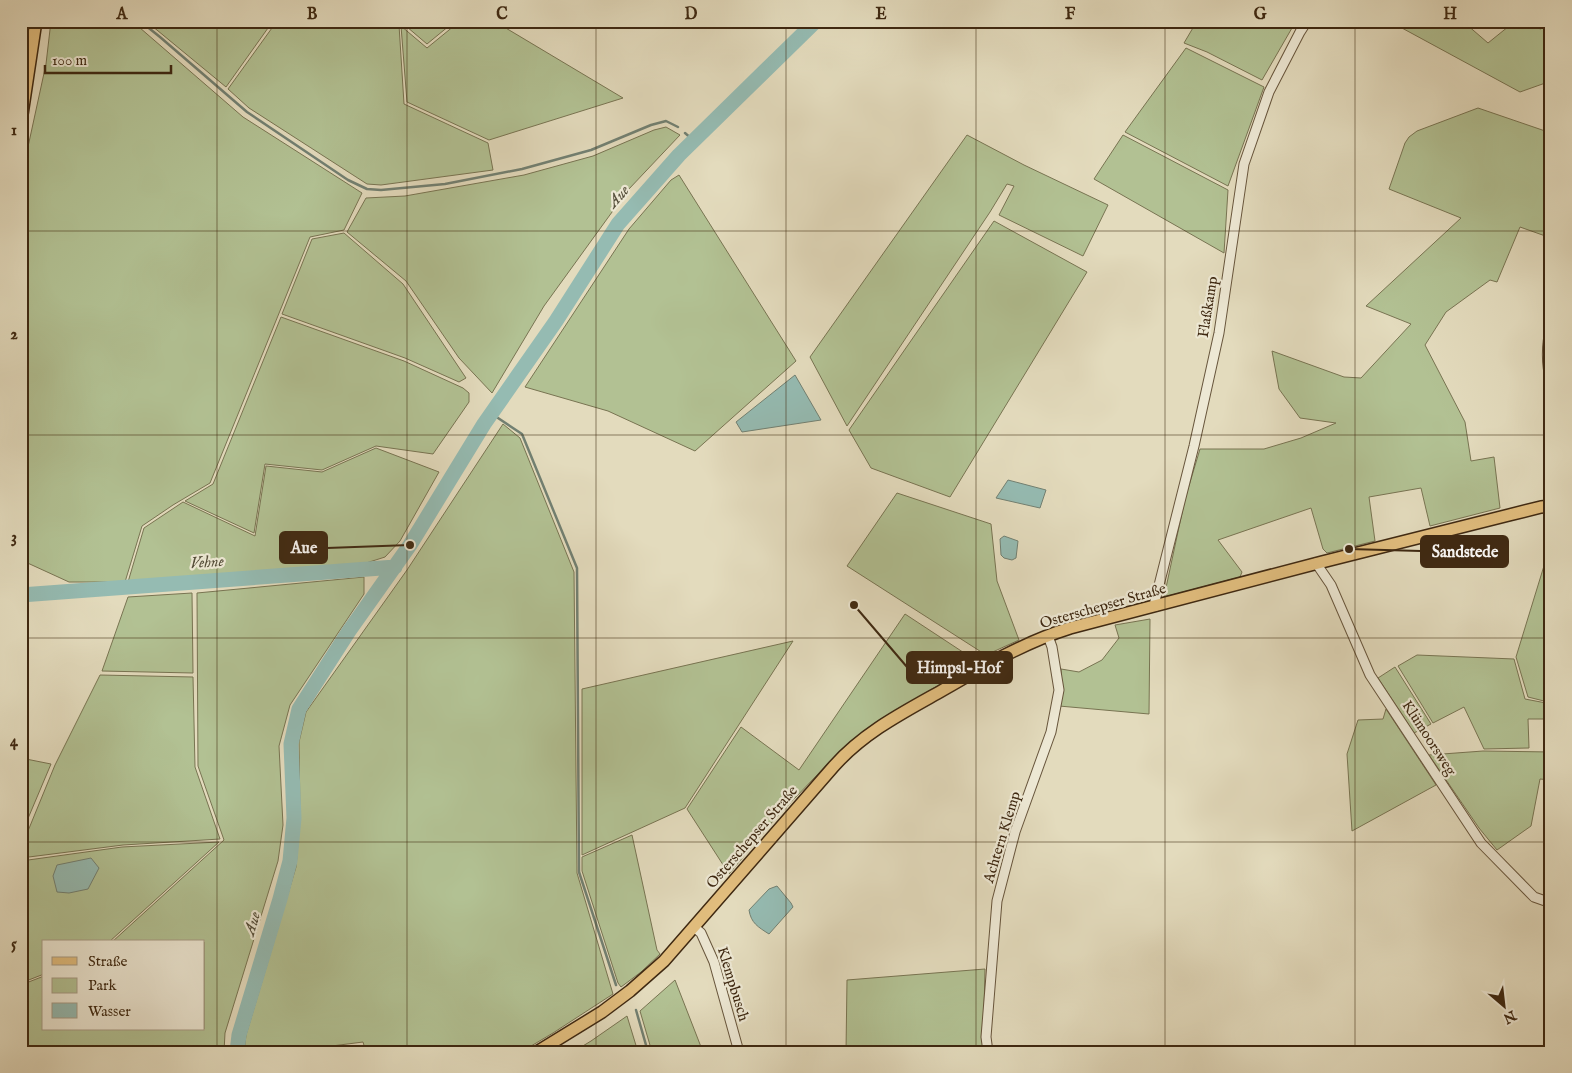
<svg xmlns="http://www.w3.org/2000/svg" width="1572" height="1073" viewBox="0 0 1572 1073" font-family="'IM FELL English',serif">
<rect width="100%" height="100%" fill="#e3dbbd"/>
<filter id="stains"><feTurbulence type="fractalNoise" baseFrequency=".004" numOctaves="4"/><feColorMatrix values="0 0 0 0 .2 0 0 0 0 .09 0 0 0 0 .02 0 0 0 .5 -.17"/></filter>
<radialGradient id="worn" r=".72"><stop offset=".6" stop-color="#630" stop-opacity="0"/><stop offset="1" stop-color="#630" stop-opacity=".3"/></radialGradient>
<path fill="#b2c193" stroke="#787452" d="M51,21h81l111,96 119,76 -18,37 -34,7 -100,246 -37,22 -31,21 -17,56h-56l-48,-22v-381l25,-115z
M146,21h127l-47,66z
M277,21h117l5,4 5,79 84,39 5,27 -112,15 -14,-1 -118,-76 -21,-19z
M400,21h55l-28,23z
M460,21h34l129,77 -134,42 -82,-38 -6,-76 26,22z
M1197,21h99l-34,59 -55,-28 -23,-9z
M1389,21h77v3l22,19 26,-21 27,7 2,-8h8v60l-31,11z
M1186,48l78,39 -36,99 -103,-54z
M1478,108l73,25v105l-31,-11 -23,55 -7,-2 -44,32 -21,33 40,77 6,39 23,-4 6,51 -70,18 -9,-38 -52,9 6,44 -48,12 -4,-4 -12,-41 -93,32 24,32 -2,5 -76,20 21,-98 15,-50h64l37,-11 35,-15 -36,-5 -21,-29 -7,-38 72,26 17,1 50,-54 -45,-18 95,-88 -72,-29 16,-46 4,-6 8,-6z
M666,127l14,8 -52,55 -84,116 -52,87 -33,-35 -53,-77 -59,-49 19,-34 39,-2 119,-21 69,-19 61,-26z
M967,135l57,30 84,40 -25,51 -84,-41 15,-29 -7,-2 -17,28 -143,214 -37,-69z
M1123,135l105,55 -4,63 -130,-74z
M679,175l117,186 -101,90 -87,-40 -83,-24 104,-158 42,-49z
M994,221l93,51 -137,225 -79,-29 -22,-38z
M344,233l59,51 63,94 -7,4 -54,-24 -123,-44 30,-75z
M281,317l123,44 59,27 6,5v9l-36,52 -57,-8 -54,24 -57,-6 -11,69 -69,-32 28,-17z
M503,424l17,14 54,134 3,301 36,121 -60,39 -32,19h-155l-3,-10 -39,5v5h-80l2,-17 50,-168 4,-50 -1,-75 7,-30 101,-142z
M376,448l63,24 -39,69 -15,16 -22,7 -235,18 16,-54 39,-26 72,34 11,-70 56,6z
M897,493l94,31 6,57 22,59 -33,15 -139,-89z
M1551,543v168l-3,-1v-8l-20,-5 -12,-40z
M364,577v17l-74,111 -11,41 4,79 -5,36 -53,172 -1,19h-195l-8,-67 23,-9v53h160v-87h-92l112,-102 -26,-74 -1,-173z
M192,593l1,80 -91,-2 26,-74z
M905,614l73,48 -92,54 -48,37 -65,68 -44,53 -42,-65 54,-82 58,43z
M1150,619l-1,95 -90,-8 3,-17 -1,-20 18,3 23,-12 17,-22 -4,-13z
M793,641l-108,167 -103,47v-166z
M1417,655l97,4 11,40 21,4 -2,16h-16l1,29 -45,1 -20,-42 -31,16 -35,-57z
M1395,667l36,57 -17,9 -36,-55z
M100,675l93,2 2,90 25,72 -97,6 -102,13v-10l34,-83z
M1386,709l50,76 -84,46 -5,-77 11,-34 25,-1z
M1483,751l68,1v28l-11,-1 -9,47 -34,24 -18,-22 -50,-73z
M21,758l30,6 -30,71z
M632,835l25,115 3,4 -19,18 -20,15 -3,-4 -36,-112v-14z
M219,842l-110,100h-65v32l-23,9v-122l101,-14z
M985,969l-2,83h-137l1,-72z
M675,980l28,72h-51l-12,-41z
M627,1016l11,36h-65l18,-11z"/>
<path fill="#95bbb2" stroke="#728072" d="M795,375l26,45 -79,12 -6,-10z
M1008,480l38,10 -6,18 -44,-10z
M1004,536l14,5 -2,17 -4,2 -8,-2 -3,-3 -1,-16z
M91,858l8,10 -11,21 -19,4 -12,-1 -4,-16 4,-11z
M777,886l14,17 2,4 -24,27c-11,-7 -18,-11 -20,-24l20,-21z"/>
<g fill="none" stroke-linecap="round" stroke-linejoin="round">
<path stroke="#728072" stroke-width="2.5" d="M140,21l20,16 87,75 101,68 19,9 14,1 64,-6 77,-15 69,-19 60,-25 15,-4 12,6
M685,133l9,8
M492,414l30,20 55,134 2,304 37,113
M636,1010l12,42"/>
<path stroke="#95bbb2" stroke-width="15" d="M21,595l374,-28
M237,1052l2,-17 41,-136 10,-38 4,-43 -3,-74 8,-35 50,-78 61,-86 74,-121 72,-103 62,-97 61,-69 137,-134"/>
<g stroke="#67553c" stroke-width="11">
<path id="minor" d="M1551,327c-5,19 -5,36 0,55
M1316,563l15,22 39,90 111,168 53,54 17,6
M1156,606l-1,-5 39,-155 25,-113 25,-169 25,-72 31,-60 7,-11
M694,927l7,6 13,29 25,90
M988,1052l-2,-15 11,-136 18,-69 36,-100 8,-42 -7,-43 -4,-11"/>
</g>
<g stroke="#3e2811" stroke-width="14">
<path id="major" d="M21,121l15,-100
M537,1052l65,-40 28,-21 34,-30 170,-195c30,-34 70,-54 109,-76 41,-24 82,-48 127,-62l252,-66 187,-47 32,-8 10,-1"/>
</g>
<use href="#minor" stroke="#ede8d4" stroke-width="9"/>
<use href="#major" stroke="#e2be7e" stroke-width="11"/>
</g>
<path fill="none" stroke="#3e2811" stroke-width="1" stroke-opacity="0.55" d="M217,21v1031M407,21v1031M596,21v1031M786,21v1031M976,21v1031M1165,21v1031M1355,21v1031M21,231h1530M21,435h1530M21,638h1530M21,842h1530"/>
<g text-anchor="middle" dominant-baseline="central" stroke-width="4.5" stroke-linejoin="round" paint-order="stroke">
<g font-size="15" fill="#3e2811" stroke="#ede8d4">
<text transform="translate(1208 307) rotate(-81)">Flaßkamp</text>
<text transform="translate(1103 606) rotate(-16)">Osterschepser Straße</text>
<text transform="translate(1429 738) rotate(57)">Klümoorsweg</text>
<text transform="translate(752 837) rotate(-49)">Osterschepser Straße</text>
<text transform="translate(1002 837) rotate(-73)">Achtern Klemp</text>
<text transform="translate(733 984) rotate(73)">Klempbusch</text>
</g>
<g font-size="16" font-style="italic" fill="#544d39" stroke="#ede8d4">
<text transform="translate(619 197) rotate(-48)">Aue</text>
<text transform="translate(207 563) rotate(-4)">Vehne</text>
<text transform="translate(253 924) rotate(-74)">Aue</text>
</g>
</g>
<path fill="none" stroke="#3e2811" stroke-width="2" d="M410 545L327 548M1349 549L1421 551M854 605L907 667"/>
<g fill="#3e2811" stroke="#ede8d4" stroke-width="2">
<circle cx="410" cy="545" r="5"/>
<circle cx="1349" cy="549" r="5"/>
<circle cx="854" cy="605" r="5"/>
</g>
<g fill="#3e2811" stroke="#3e2811" stroke-width="2">
<rect x="280" y="532" width="47" height="31" rx="5"/>
<rect x="1421" y="536" width="87" height="31" rx="5"/>
<rect x="907" y="652" width="105" height="31" rx="5"/>
</g>
<g font-size="16" text-anchor="middle" font-weight="bold" fill="#fff">
<text x="304" y="553">Aue</text>
<text x="1465" y="557">Sandstede</text>
<text x="959" y="673">Himpsl-Hof</text>
</g>
<rect width="1572" height="1073" fill="none" stroke="#e3dbbd" stroke-width="55"/>
<rect x="42" y="940" width="162" height="90" fill="#ede8d4" stroke="#a79b86"/>
<rect x="52" y="957" width="25" height="8" fill="#e2be7e" stroke="#a79b86"/>
<text x="88" y="966" font-size="15" fill="#3e2811">Straße</text>
<rect x="52" y="978" width="25" height="15" fill="#b2c193" stroke="#a79b86"/>
<text x="88" y="990" font-size="15" fill="#3e2811">Park</text>
<rect x="52" y="1003" width="25" height="15" fill="#95bbb2" stroke="#a79b86"/>
<text x="88" y="1016" font-size="15" fill="#3e2811">Wasser</text>
<g transform="translate(1504 1006) rotate(152)" stroke="#ede8d4" stroke-width="4" paint-order="stroke">
<path d="M0-4L9 19L0 12L-9 19Z" fill="#3e2811"/>
<text y="-8" font-size="14" font-weight="bold" text-anchor="middle" fill="#3e2811">N</text>
</g>
<path d="M45 65v8h126v-8" fill="none" stroke="#3e2811" stroke-width="2.5"/>
<text x="52" y="65" font-size="15" fill="#3e2811" stroke="#ede8d4" stroke-width="4" paint-order="stroke">100 m</text>
<rect x="28" y="28" width="1516" height="1018" fill="none" stroke="#3e2811" stroke-width="2"/>
<g font-size="16" text-anchor="middle" font-weight="bold" fill="#3e2811">
<text x="122" y="19">A</text>
<text x="312" y="19">B</text>
<text x="502" y="19">C</text>
<text x="691" y="19">D</text>
<text x="881" y="19">E</text>
<text x="1070" y="19">F</text>
<text x="1260" y="19">G</text>
<text x="1450" y="19">H</text>
<text x="14" y="135">1</text>
<text x="14" y="339">2</text>
<text x="14" y="542">3</text>
<text x="14" y="746">4</text>
<text x="14" y="949">5</text>
</g>
<rect width="100%" height="100%" filter="url(#stains)"/>
<rect width="100%" height="100%" fill="url(#worn)"/>
</svg>
